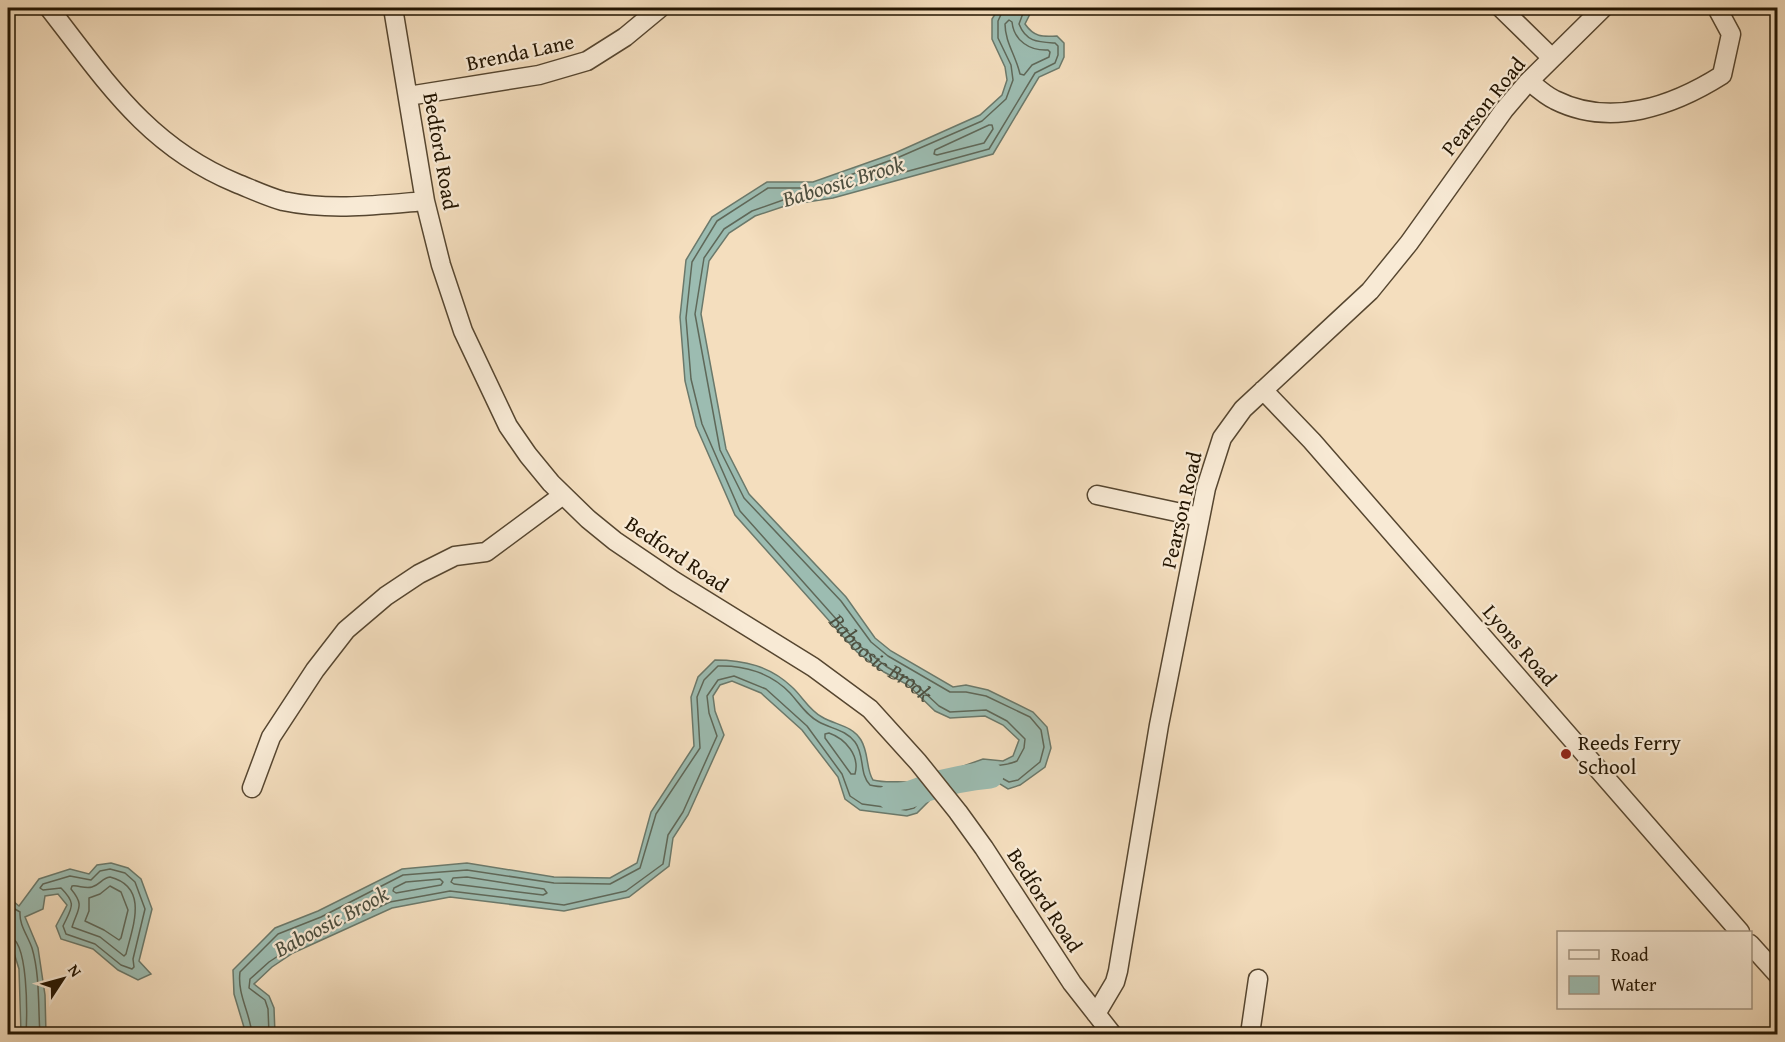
<svg xmlns="http://www.w3.org/2000/svg" width="1785" height="1042" viewBox="0 0 1785 1042" font-family="'Gentium Book Plus',serif">
<rect width="100%" height="100%" fill="#f4debe"/>
<filter id="stains"><feTurbulence type="fractalNoise" baseFrequency=".00333" numOctaves="4"/><feColorMatrix values="0 0 0 0 .2 0 0 0 0 .09 0 0 0 0 .02 0 0 0 .5 -.17"/></filter>
<radialGradient id="worn" r=".72"><stop offset=".6" stop-color="#630" stop-opacity="0"/><stop offset="1" stop-color="#630" stop-opacity=".3"/></radialGradient>
<path fill="#9cbcb1" stroke="#6b796b" stroke-width="1.5" d="M999,8h34l-8,16c9,13 17,13 32,12l7,7v14l-5,11 -20,9 -46,77 -160,44 -45,7 -33,11 -26,17 -20,28 -8,53 25,135 23,45 97,103 29,41 16,13 62,36 13,-2 22,5 45,22 14,15 4,21 -6,19 -25,18 -12,4 -11,-7 -28,5 -14,-8v-10l28,-10 20,2 10,-5 6,-16 -16,-15 -18,-9 -35,2 -15,-7 -27,-26 -24,-13 -27,-20 -122,-137 -39,-89 -11,-45 -5,-64 6,-57 26,-43 55,-35h46l82,-29 85,-38 22,-20 5,-15 -2,-13 -13,-28v-20z
M715,660c29,0 55,6 77,27 10,9 17,23 30,30 13,8 30,8 39,23 8,13 5,30 12,40 20,5 33,-3 52,8l4,13 -12,12 -10,3 -47,-6 -15,-11 -7,-22 -36,-47 -41,-37 -29,-12 -12,4 -7,11 2,15 9,24 -36,80 -15,23 -4,28 -40,31 -65,14 -114,-14 -58,11 -99,45 -21,14 -18,17 15,12 5,12 1,26h-29l-12,-40 -1,-24 42,-42 43,-17 84,-42 65,-6 87,14 56,1 27,-15 14,-51 43,-66 -3,-49 7,-20z
M111,863l17,5 13,11 11,30 -13,52 12,13 -13,6 -20,-10 -25,-21 -32,-10 -5,-13 11,-21 -9,-11 -13,2 -2,13 -18,8 13,31 7,47 1,39h-25l-2,-65 -11,-35v-37l11,9 20,-27 31,-10 19,5 8,-9z"/>
<g fill="none" stroke-linecap="round" stroke-linejoin="round">
<g stroke="#5f6859" stroke-width="1.5">
<path id="s1" d="M1004,8l-6,13v17l13,27 2,15 -7,19 -24,22 -85,37 -83,30h-46l-51,33 -25,41 -6,56 5,61 11,45 38,87 121,136 26,20 25,14 27,25 11,6 36,-2 21,11 18,18 -1,9 -7,13c-19,9 -37,0 -54,13l1,3 7,4 27,-5 11,6 9,-2 22,-18 4,-15 -3,-17 -11,-13 -44,-21 -20,-4h-16l-62,-36 -17,-14 -30,-41 -97,-103 -24,-48 -25,-136 9,-56 20,-29 28,-18 34,-12 46,-7 157,-43 46,-76 20,-10 3,-8v-9l-3,-3c-17,-1 -29,-1 -36,-19l6,-16"/>
<path d="M1009,20l3,2c2,19 18,29 36,28l2,2 -1,5 -17,8 -8,10 -4,-1c-4,-18 -15,-32 -15,-50z"/>
<path d="M989,125h3l1,4 -9,14 -47,12 -3,-1 1,-4z"/>
<path d="M829,733c17,6 31,23 26,41h-4l-26,-36v-4z"/>
<path d="M110,869l15,4 10,9 10,27 -12,50 1,8 -2,2 -11,-4 -26,-21 -29,-10 -3,-8c9,-19 14,-22 -2,-38l-18,2 -3,-2 3,-4 27,-8 21,4 9,-9z"/>
<path d="M110,877c39,10 23,49 16,77l-2,2 -24,-19 -28,-10c6,-19 13,-21 -1,-38l1,-3c6,-1 13,3 20,1 8,-2 10,-9 18,-10z"/>
<path d="M467,877l77,12 3,4 -4,2 -89,-11 -3,-2 2,-4z"/>
<path d="M440,879l3,3 -2,3 -45,8 -3,-2 1,-3 12,-6z"/>
<path d="M110,886l11,6 7,18 -7,28 -2,2 -15,-10 -19,-9 4,-10v-13l11,-4z"/>
<path d="M8,905l12,7c-1,13 8,24 12,36 8,27 6,59 8,86"/>
<path d="M8,936c21,2 19,80 18,98"/>
<path d="M252,1034c-2,-21 -15,-40 -12,-62l38,-38 43,-17 82,-42 64,-5 87,13 56,1 30,-16 16,-54 44,-66 -3,-51 7,-17 14,-14c26,-1 53,7 72,27 9,10 17,23 29,29 13,7 27,8 36,20 10,13 4,32 15,43 17,5 36,-3 51,8v8l-7,7 -8,2 -44,-6 -12,-8 -8,-22 -35,-48 -41,-37 -32,-13 -16,4 -11,16 2,17 8,23 -34,76 -15,23 -5,29 -37,27 -62,14 -114,-14 -60,11 -100,46 -21,14 -19,17 -1,9 16,12 3,9 1,25"/>
</g>
<path stroke="#9cbcb1" stroke-width="27" d="M891,797c19,0 25,-6 42,-11 19,-6 37,-9 57,-11"/>
<g stroke="#564630" stroke-width="21">
<path id="minor" d="M49,8c57,73 98,138 187,175 15,6 32,14 47,18 47,10 95,4 142,0
M393,8l32,193 16,64 22,66 45,95 20,29 23,28 37,36 27,22 59,40 139,86 57,42 48,53 40,50 26,36 88,135 40,51
M1501,8l51,50
M1529,81c8,7 17,15 26,19 56,28 118,6 167,-25l9,-41 -14,-26
M408,96l131,-21 48,-14 38,-24 35,-29
M1263,390l49,51 428,491
M1097,495l103,22
M252,788l19,-51 44,-67 31,-40 40,-34 33,-22 36,-18 31,-4 77,-57
M1750,944l28,31
M1096,1014l19,-32 3,-11 41,-246 47,-237 16,-50 21,-29 127,-118 39,-48 95,-133 23,-27 76,-75
M1250,1034l8,-55"/>
</g>
<use href="#minor" stroke="#f8ead5" stroke-width="18"/>
</g>
<circle fill="#8f2418" stroke="#f8ead5" stroke-width="2" cx="1566" cy="754" r="6"/>
<g text-anchor="middle" dominant-baseline="central" stroke-width="4.5" stroke-linejoin="round" paint-order="stroke">
<g font-size="21" fill="#221401" stroke="#f8ead5">
<text transform="translate(520 52) rotate(-12)">Brenda Lane</text>
<text transform="translate(1483 106) rotate(-51)">Pearson Road</text>
<text transform="translate(441 151) rotate(80)">Bedford Road</text>
<text transform="translate(1181 510) rotate(-77)">Pearson Road</text>
<text transform="translate(677 554) rotate(34)">Bedford Road</text>
<text transform="translate(1520 645) rotate(49)">Lyons Road</text>
<text transform="translate(1045 900) rotate(57)">Bedford Road</text>
</g>
<g font-size="21" fill="#221401" stroke="#f8ead5" text-anchor="start">
<text x="1578" y="742">Reeds Ferry<tspan x="1578" dy="24">School</tspan></text>
</g>
<g font-size="22" font-style="italic" fill="#4d4f3f" stroke="#f8ead5">
<text transform="translate(843 181) rotate(-17)">Baboosic Brook</text>
<text stroke="none"><textPath href="#s1" startOffset="928">Baboosic Brook</textPath></text>
<text transform="translate(331 921) rotate(-28)">Baboosic Brook</text>
</g>
</g>
<rect width="1785" height="1042" fill="none" stroke="#f4debe" stroke-width="30"/>
<rect x="9" y="9" width="1767" height="1024" fill="none" stroke="#221401" stroke-width="3"/>
<rect x="15" y="15" width="1755" height="1012" fill="none" stroke="#221401" stroke-width="1.5"/>
<rect x="1557" y="931" width="195" height="78" fill="#f8ead5" stroke="#a29480" stroke-width="1.5"/>
<rect x="1569" y="950" width="30" height="9" fill="#f8ead5" stroke="#a29480" stroke-width="1.5"/>
<text x="1611" y="961" font-size="18" fill="#221401">Road</text>
<rect x="1569" y="976" width="30" height="18" fill="#9cbcb1" stroke="#a29480" stroke-width="1.5"/>
<text x="1611" y="991" font-size="18" fill="#221401">Water</text>
<g transform="translate(63 979) rotate(54)" stroke="#f8ead5" stroke-width="4.5" paint-order="stroke">
<path d="M0-4.5L10 22L0 15L-10 22Z" fill="#221401"/>
<text y="-9" font-size="16" font-weight="bold" text-anchor="middle" fill="#221401">N</text>
</g>
<rect width="100%" height="100%" filter="url(#stains)"/>
<rect width="100%" height="100%" fill="url(#worn)"/>
</svg>
